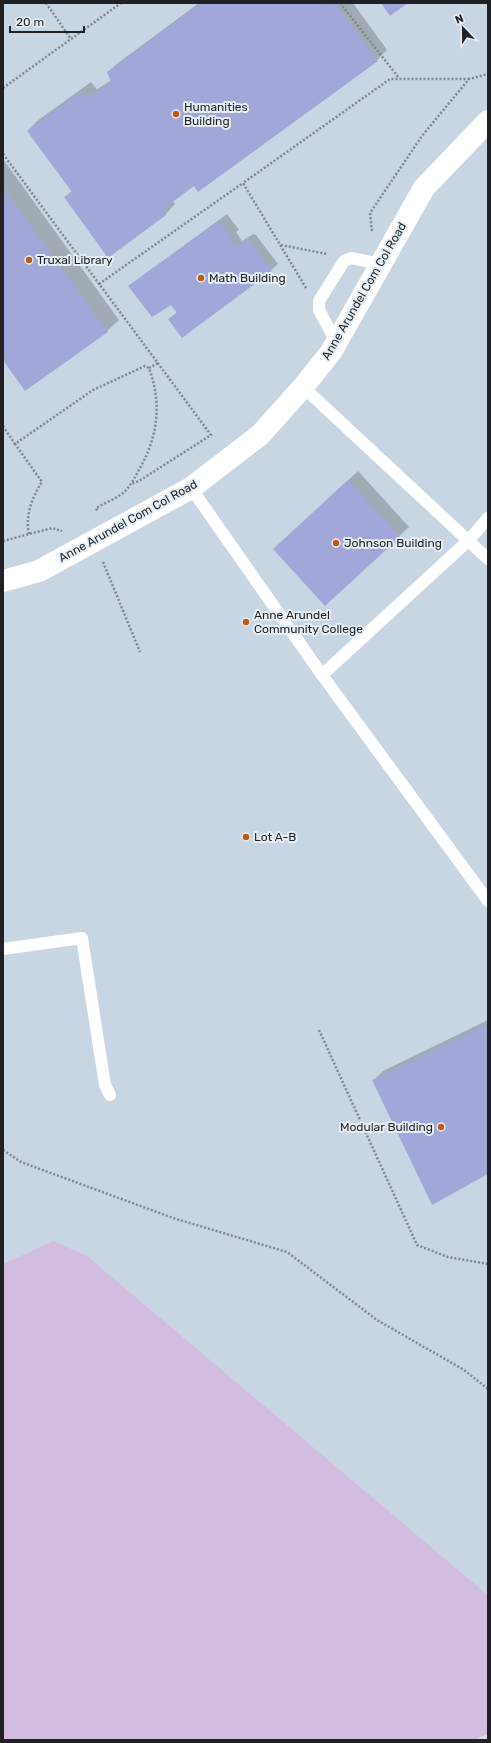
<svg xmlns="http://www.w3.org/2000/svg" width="491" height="1743" viewBox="0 0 491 1743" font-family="Rubik,sans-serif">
<rect width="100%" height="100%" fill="#dae2e9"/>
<path fill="#c8d6e3" d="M3,3h485v1592l-402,-340 -33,-14 -50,23z"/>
<path fill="#d2bde0" d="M53,1241l33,14 402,340v139l-14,6h-471v-476z"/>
<path fill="#0003" d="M199,3h154l34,47 -10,10 -183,125 -21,16 2,3 -9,10 -58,42 -43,-59 7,-6 -44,-60 9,-10 54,-39 6,7 15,-9 -4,-8 10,-9z
M3,159l116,161 -12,11 -104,28z
M227,214l12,16 -3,2 6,9 11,-7 3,1 22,29 -7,6 -102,49 8,-7 -5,-8 -17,11h-3l-22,-29z
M358,471l51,56 -84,77 -41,-64z
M488,1020v153l-114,-93 9,-9z"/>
<path fill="#a1a8d9" d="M201,3h123l3,3 5,-3h4l42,58 -180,131 -4,-6 -31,23 3,6 -58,43 -44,-61 8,-5 -45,-61 54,-40 6,7 10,-8 1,2 13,-10 -4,-10z
M381,3h27l-18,13z
M3,187l105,145 -83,59 -22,-31z
M219,220l13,17 -2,2 5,8 10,-7 5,1 22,30 -90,67 -14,-19 9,-6 -6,-8 -19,12 -24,-31z
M348,480l52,57 -75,69 -52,-57z
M488,1024v150l-56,31 -60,-125z"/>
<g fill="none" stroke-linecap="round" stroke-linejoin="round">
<path stroke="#80868b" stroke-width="2.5" stroke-dasharray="2 2" stroke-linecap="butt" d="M46,3l25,36
M340,3l59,75
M3,88l118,-85
M3,154l208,281 -72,46 -8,3
M372,231l-2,-18 52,-77 47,-57 19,-5
M281,245l46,9
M99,284l144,-101
M306,288l-63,-105 147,-104h79
M149,368l9,-5
M3,426l12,18
M29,534c-4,-18 3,-37 13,-52l-27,-38 78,-54 52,-24 4,2c13,35 9,68 -9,100 -5,9 -9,18 -17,25 -8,6 -18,10 -27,15l2,4
M3,541l49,-13 10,3
M103,562l37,90
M319,1030l98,215 31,12 40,7
M3,1150l18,12 152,56 114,34 90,68 87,50 24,19"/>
<path stroke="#fff" stroke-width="12" d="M336,342l-17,-32v-9l25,-40 7,-3 30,6
M303,387l185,172
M191,488l131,187 166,226
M322,675l147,-135 19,-22
M3,949l79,-11 23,147 5,10"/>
<path stroke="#fff" stroke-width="22" d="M3,581l36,-10 152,-83 69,-53 43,-48 28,-35 93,-164 64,-67"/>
</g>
<g fill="#bc5c16" stroke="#e7eff6" stroke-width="1.5">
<circle cx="176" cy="114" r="4"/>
<circle cx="29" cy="260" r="4"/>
<circle cx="201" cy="278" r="4"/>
<circle cx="336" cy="543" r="4"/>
<circle cx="246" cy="622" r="4"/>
<circle cx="246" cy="837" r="4"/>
<circle cx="441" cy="1127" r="4"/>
</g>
<g text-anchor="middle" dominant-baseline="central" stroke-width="4" stroke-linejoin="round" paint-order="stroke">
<g font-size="12" fill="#1f2124" stroke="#e7eff6" text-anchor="start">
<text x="184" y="107">Humanities<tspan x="184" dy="14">Building</tspan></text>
<text x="37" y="260">Truxal Library</text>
<text x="209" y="278">Math Building</text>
<text x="344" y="543">Johnson Building</text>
<text x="254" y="615">Anne Arundel<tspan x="254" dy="14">Community College</tspan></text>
<text x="254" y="837">Lot A-B</text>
<text x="433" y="1127" text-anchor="end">Modular Building</text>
</g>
<g font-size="12" fill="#1f2124" stroke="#e7eff6">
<text transform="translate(364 291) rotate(-60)">Anne Arundel Com Col Road</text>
<text transform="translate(128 521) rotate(-29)">Anne Arundel Com Col Road</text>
</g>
</g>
<rect width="491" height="1743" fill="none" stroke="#1f2124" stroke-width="8"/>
<g transform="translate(463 28) rotate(338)" stroke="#e7eff6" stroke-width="3" paint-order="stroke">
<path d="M0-3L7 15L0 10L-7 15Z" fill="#1f2124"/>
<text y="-6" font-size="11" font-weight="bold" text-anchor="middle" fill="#1f2124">N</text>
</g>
<path d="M10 26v6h74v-6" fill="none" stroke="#1f2124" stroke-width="2"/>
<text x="16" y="26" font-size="12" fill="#1f2124" stroke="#e7eff6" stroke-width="3" paint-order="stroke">20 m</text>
</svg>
